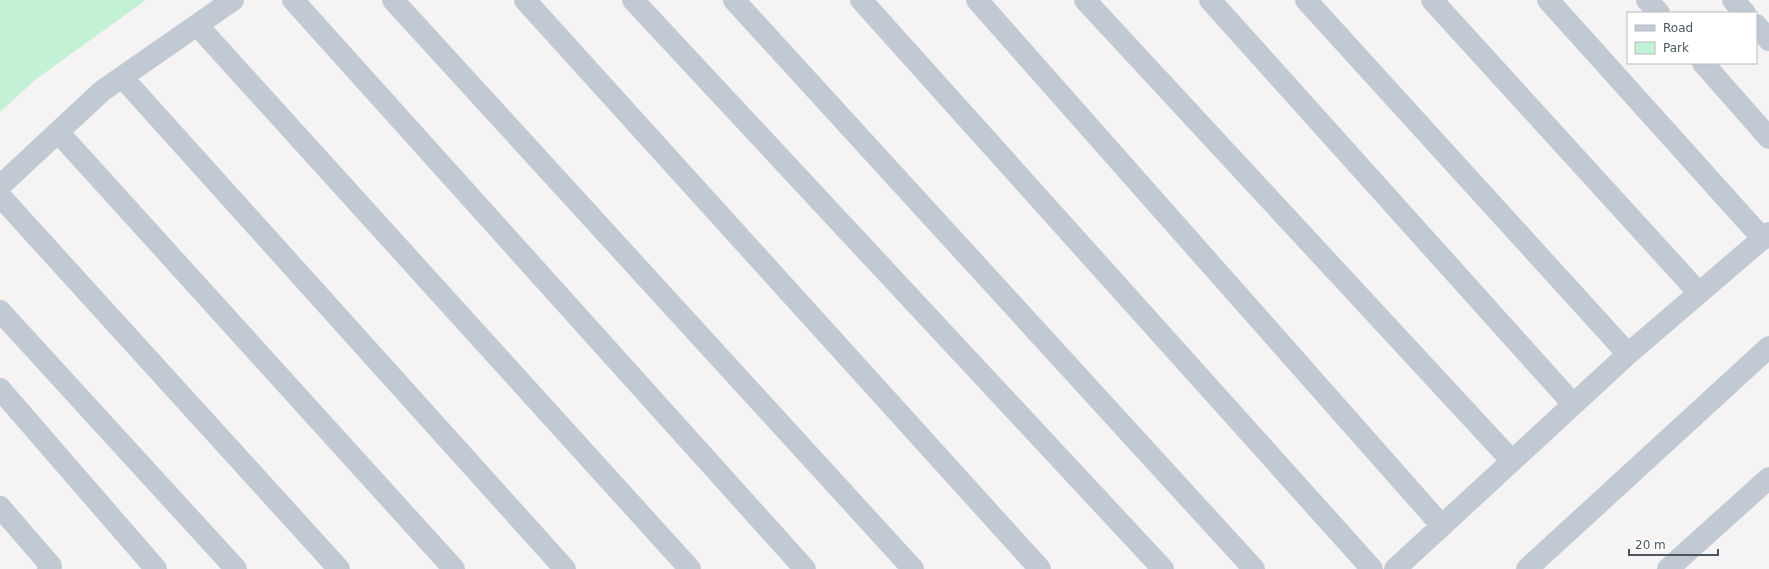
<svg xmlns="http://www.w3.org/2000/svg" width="1769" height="569" viewBox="0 0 1769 569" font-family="'DejaVu Sans',sans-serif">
<rect width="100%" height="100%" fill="#f5f3f3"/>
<path fill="#c3f1d5" d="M0,0h146l-110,79 -36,33z"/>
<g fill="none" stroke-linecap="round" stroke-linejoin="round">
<path stroke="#c1cad2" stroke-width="22" d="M293,0l512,569
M393,0l520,569
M525,0l515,569
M633,0l530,569
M734,0l520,569
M861,0l511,569
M977,0l465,526
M1085,0l427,461
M1210,0l363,404
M1306,0l322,354 141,-121
M1432,0l267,293
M1548,0l215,239
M1647,0l12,13
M1733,0l12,13
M197,25l493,544
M1756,25l13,15
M1703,63l66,75
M122,77l443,492
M58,132l396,437
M0,186l102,-95 131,-91
M0,196l339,373
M0,311l236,258
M0,389l156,180
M0,507l51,59 -3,3
M1395,569l233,-215
M1527,569l242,-222
M1668,569l101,-91"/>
</g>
<rect x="1627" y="12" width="130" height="52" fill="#ffffff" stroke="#b7bbc0"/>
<rect x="1635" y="25" width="20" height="6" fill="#c1cad2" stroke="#b7bbc0"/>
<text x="1663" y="32" font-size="12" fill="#4a5661">Road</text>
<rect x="1635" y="42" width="20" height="12" fill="#c3f1d5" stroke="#b7bbc0"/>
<text x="1663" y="52" font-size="12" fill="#4a5661">Park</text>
<path d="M1629 549v6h89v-6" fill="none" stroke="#4a5661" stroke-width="2"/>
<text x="1635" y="549" font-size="12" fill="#4a5661" stroke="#ffffff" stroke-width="3" paint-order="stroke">20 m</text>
</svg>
